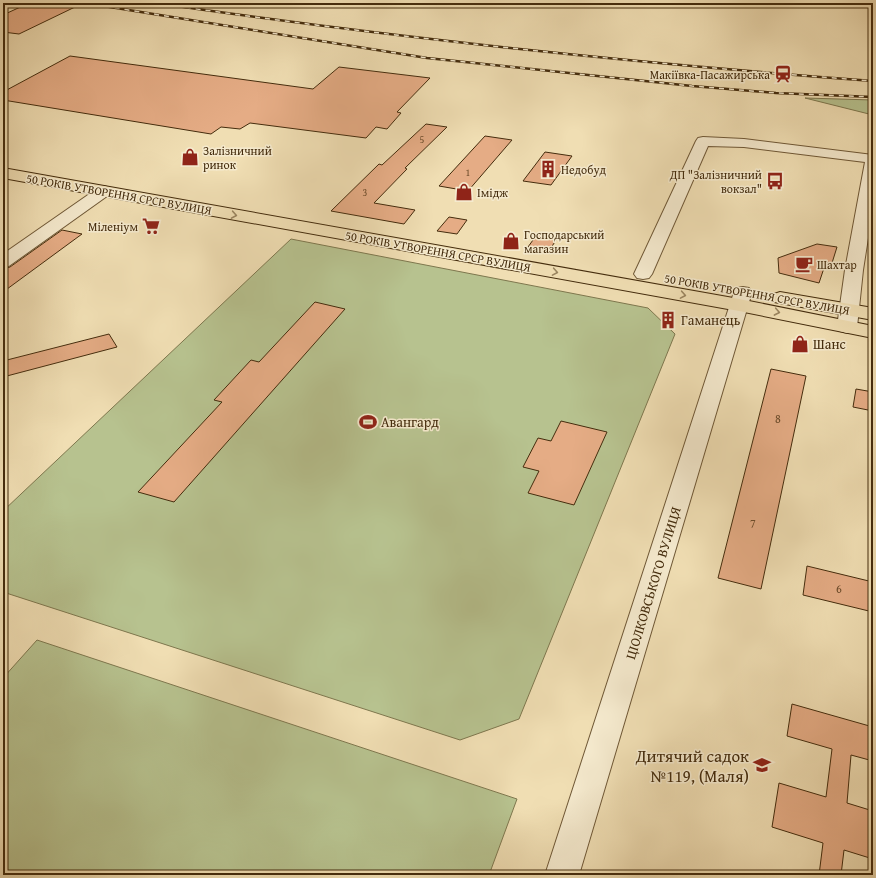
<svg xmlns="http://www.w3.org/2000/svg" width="876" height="878" viewBox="0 0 876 878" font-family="'Gentium Book Plus',serif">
<rect width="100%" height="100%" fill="#f0deb3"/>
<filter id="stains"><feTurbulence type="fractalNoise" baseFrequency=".005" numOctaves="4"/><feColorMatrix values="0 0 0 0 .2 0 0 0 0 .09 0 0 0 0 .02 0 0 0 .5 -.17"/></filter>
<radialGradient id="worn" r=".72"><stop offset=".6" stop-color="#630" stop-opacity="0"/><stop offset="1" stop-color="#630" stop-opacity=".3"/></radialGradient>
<path fill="#b7c28f" stroke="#7e774e" d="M805,98l68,2v15z
M291,239l357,69 27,26 -156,385 -59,21 -457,-148v-81z
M37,640l480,159 -28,76h-486v-197z"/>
<path fill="#e5ac85" stroke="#442c0d" d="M29,3h11l35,4 -56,27 -16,-2v-17z
M70,56l243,33 26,-22 91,11 -33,34 4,1 -14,16 -11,-2 -10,11 -116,-15 -10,6 -19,-2 -10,7 -208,-34v-8z
M426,124l21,3 -42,41 2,1 -33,34 41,7 -11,14 -73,-13 48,-47 3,1z
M485,136l27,4 -44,51 -29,-5z
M545,152l27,4 -21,29 -28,-4z
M449,217l18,3 -10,14 -20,-3z
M62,230l20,4 -79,58v-23l7,-2z
M538,233l20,4 -9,14 -21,-4z
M817,244l20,3 -5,16 -6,-1 -7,21 -40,-10 -1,-15z
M315,302l30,7 -171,193 -36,-10 84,-90 -8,-2 37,-40 8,2z
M109,334l8,13 -114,30v-16z
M771,369l35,7 -45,213 -43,-11z
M856,389l17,3v19l-20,-4z
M561,421l46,11 -33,73 -46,-12 11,-22 -16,-4 15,-29 13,3z
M807,566l66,16v30l-70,-17z
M792,704l81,23v34l-22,-6 -4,48 26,8v48l-29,-9 -3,25h-22l4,-32 -51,-16 7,-44 47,14 6,-48 -45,-13z"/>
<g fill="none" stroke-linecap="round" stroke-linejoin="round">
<g stroke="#6f5836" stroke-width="2">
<path id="minor" d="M703,137l41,2 129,16v51l-10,64 -6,57 -3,4 -7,2 -7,-2 -3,-4 8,-57 20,-108 -121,-15 -36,-1 -56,128 -3,4 -6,1 -6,-1 -3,-4 62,-133 2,-3z
M104,186l6,2 2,3 -2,3 -101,72 -6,1v-13l95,-66z
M743,287l6,1 3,4 -173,583h-34l189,-583 3,-4z"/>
</g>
<g stroke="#442c0d" stroke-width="2">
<path id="major" d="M3,168l736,131 134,27v12l-134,-27 -736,-133z
M780,292l93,16v12l-99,-18 -3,-4 3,-4z"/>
</g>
<use href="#minor" fill="#f5eace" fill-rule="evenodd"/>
<use href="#major" fill="#f0deb3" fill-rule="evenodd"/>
<g stroke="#442c0d" stroke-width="2.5">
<path id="rail" d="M85,3l342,55 265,28 84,7 97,4
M156,3c238,35 477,60 717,78"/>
</g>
<use href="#rail" stroke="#f5eace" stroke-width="1.5" stroke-dasharray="5" stroke-linecap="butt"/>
</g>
<defs><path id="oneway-chevron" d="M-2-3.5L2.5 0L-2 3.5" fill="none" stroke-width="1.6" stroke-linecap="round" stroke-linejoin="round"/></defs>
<g stroke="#9a8560">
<use href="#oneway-chevron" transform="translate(234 215) rotate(10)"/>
<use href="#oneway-chevron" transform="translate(555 272) rotate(10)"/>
<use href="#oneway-chevron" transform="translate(683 295) rotate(10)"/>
<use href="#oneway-chevron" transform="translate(777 312) rotate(11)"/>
</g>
<defs>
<g id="station-bare" transform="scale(1.38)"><path d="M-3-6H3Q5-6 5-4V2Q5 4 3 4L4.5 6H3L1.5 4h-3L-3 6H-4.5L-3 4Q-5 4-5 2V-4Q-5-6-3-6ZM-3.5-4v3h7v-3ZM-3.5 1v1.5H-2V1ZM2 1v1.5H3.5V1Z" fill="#8f2418" stroke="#f5eace" stroke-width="2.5" paint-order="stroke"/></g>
<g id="shop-bare" transform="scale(1.38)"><path d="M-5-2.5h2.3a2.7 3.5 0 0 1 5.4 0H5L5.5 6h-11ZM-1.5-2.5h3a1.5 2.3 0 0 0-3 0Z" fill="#8f2418" stroke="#f5eace" stroke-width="2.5" paint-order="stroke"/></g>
<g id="building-bare" transform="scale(1.38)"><path d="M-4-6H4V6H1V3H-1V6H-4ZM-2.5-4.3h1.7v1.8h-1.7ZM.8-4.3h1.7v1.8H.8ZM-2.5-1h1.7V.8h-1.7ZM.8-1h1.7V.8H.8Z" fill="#8f2418" stroke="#f5eace" stroke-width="2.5" paint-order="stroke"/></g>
<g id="bus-bare" transform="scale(1.38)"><path d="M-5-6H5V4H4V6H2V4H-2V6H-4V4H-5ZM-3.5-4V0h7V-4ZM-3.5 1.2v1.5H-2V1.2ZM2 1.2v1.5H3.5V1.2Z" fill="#8f2418" stroke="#f5eace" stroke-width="2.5" paint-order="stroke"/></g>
<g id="supermarket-bare" transform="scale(1.38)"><path d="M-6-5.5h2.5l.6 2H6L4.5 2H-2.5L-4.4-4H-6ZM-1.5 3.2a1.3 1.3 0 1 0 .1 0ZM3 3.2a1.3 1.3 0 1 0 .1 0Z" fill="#8f2418" stroke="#f5eace" stroke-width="2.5" paint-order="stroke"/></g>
<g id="cafe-bare" transform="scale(1.38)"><path d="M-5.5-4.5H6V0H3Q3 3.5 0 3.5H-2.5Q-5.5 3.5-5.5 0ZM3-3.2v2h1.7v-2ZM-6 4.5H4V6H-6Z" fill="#8f2418" stroke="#f5eace" stroke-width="2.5" paint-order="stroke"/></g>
<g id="stadium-bare" transform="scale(1.38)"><path d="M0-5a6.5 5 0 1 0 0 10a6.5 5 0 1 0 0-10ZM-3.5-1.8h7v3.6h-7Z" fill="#8f2418" stroke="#f5eace" stroke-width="2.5" paint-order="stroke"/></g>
<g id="school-bare" transform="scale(1.38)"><path d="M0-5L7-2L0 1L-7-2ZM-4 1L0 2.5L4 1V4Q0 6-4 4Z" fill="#8f2418" stroke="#f5eace" stroke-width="2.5" paint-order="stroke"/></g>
</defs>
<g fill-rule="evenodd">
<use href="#station-bare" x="783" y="74"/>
<use href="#shop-bare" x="190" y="157"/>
<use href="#building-bare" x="548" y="169"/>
<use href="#bus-bare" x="775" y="181"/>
<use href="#shop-bare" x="464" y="192"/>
<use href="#supermarket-bare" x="151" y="226"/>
<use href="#shop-bare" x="511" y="241"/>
<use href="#cafe-bare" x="804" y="264"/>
<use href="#building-bare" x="668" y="320"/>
<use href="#shop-bare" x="800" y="344"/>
<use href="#stadium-bare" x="368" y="422"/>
<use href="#school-bare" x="762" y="765"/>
</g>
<g text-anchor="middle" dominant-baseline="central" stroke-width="3" stroke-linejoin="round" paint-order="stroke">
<g font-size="10" fill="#6c4c2b">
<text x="422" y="139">5</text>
<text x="468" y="172">1</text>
<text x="365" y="192">3</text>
</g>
<g font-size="12" fill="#442c0d" stroke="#f5eace" text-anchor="start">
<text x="770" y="74" text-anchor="end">Макіївка-Пасажирська</text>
<text x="203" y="150">Залізничний<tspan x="203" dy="14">ринок</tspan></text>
<text x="561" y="169">Недобуд</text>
<text x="762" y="174" text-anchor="end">ДП "Залізничний<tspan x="762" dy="14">вокзал"</tspan></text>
<text x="477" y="192">Імідж</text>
<text x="138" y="226" text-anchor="end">Міленіум</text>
<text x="524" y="234">Господарський<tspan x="524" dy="14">магазин</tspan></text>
<text x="817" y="264">Шахтар</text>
</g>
<g font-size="12" fill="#442c0d" stroke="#f5eace">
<text transform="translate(119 194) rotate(10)">50 РОКІВ УТВОРЕННЯ СРСР ВУЛИЦЯ</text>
<text transform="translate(438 251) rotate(10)">50 РОКІВ УТВОРЕННЯ СРСР ВУЛИЦЯ</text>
<text transform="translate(757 294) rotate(10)">50 РОКІВ УТВОРЕННЯ СРСР ВУЛИЦЯ</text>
</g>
<g font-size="12" fill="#6c4c2b">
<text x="778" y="418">8</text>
<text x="753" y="523">7</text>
<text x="839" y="588">6</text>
</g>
<g font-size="14" fill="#442c0d" stroke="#f5eace" text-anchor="start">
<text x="681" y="320">Гаманець</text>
<text x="813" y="344">Шанс</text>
<text x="381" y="422">Авангард</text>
</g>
<g font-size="14" fill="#442c0d" stroke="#f5eace">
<text transform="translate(653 583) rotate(-73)">ЦІОЛКОВСЬКОГО ВУЛИЦЯ</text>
</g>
<g font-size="17" fill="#442c0d" stroke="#f5eace" text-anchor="end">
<text x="749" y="755">Дитячий садок<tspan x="749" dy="20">№119, (Маля)</tspan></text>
</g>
</g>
<rect width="876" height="878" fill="none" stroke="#f0deb3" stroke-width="16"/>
<rect x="4" y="4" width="868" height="870" fill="none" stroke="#442c0d" stroke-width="2"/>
<rect x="8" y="8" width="860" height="862" fill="none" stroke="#442c0d"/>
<rect width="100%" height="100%" filter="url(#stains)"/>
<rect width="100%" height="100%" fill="url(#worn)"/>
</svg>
